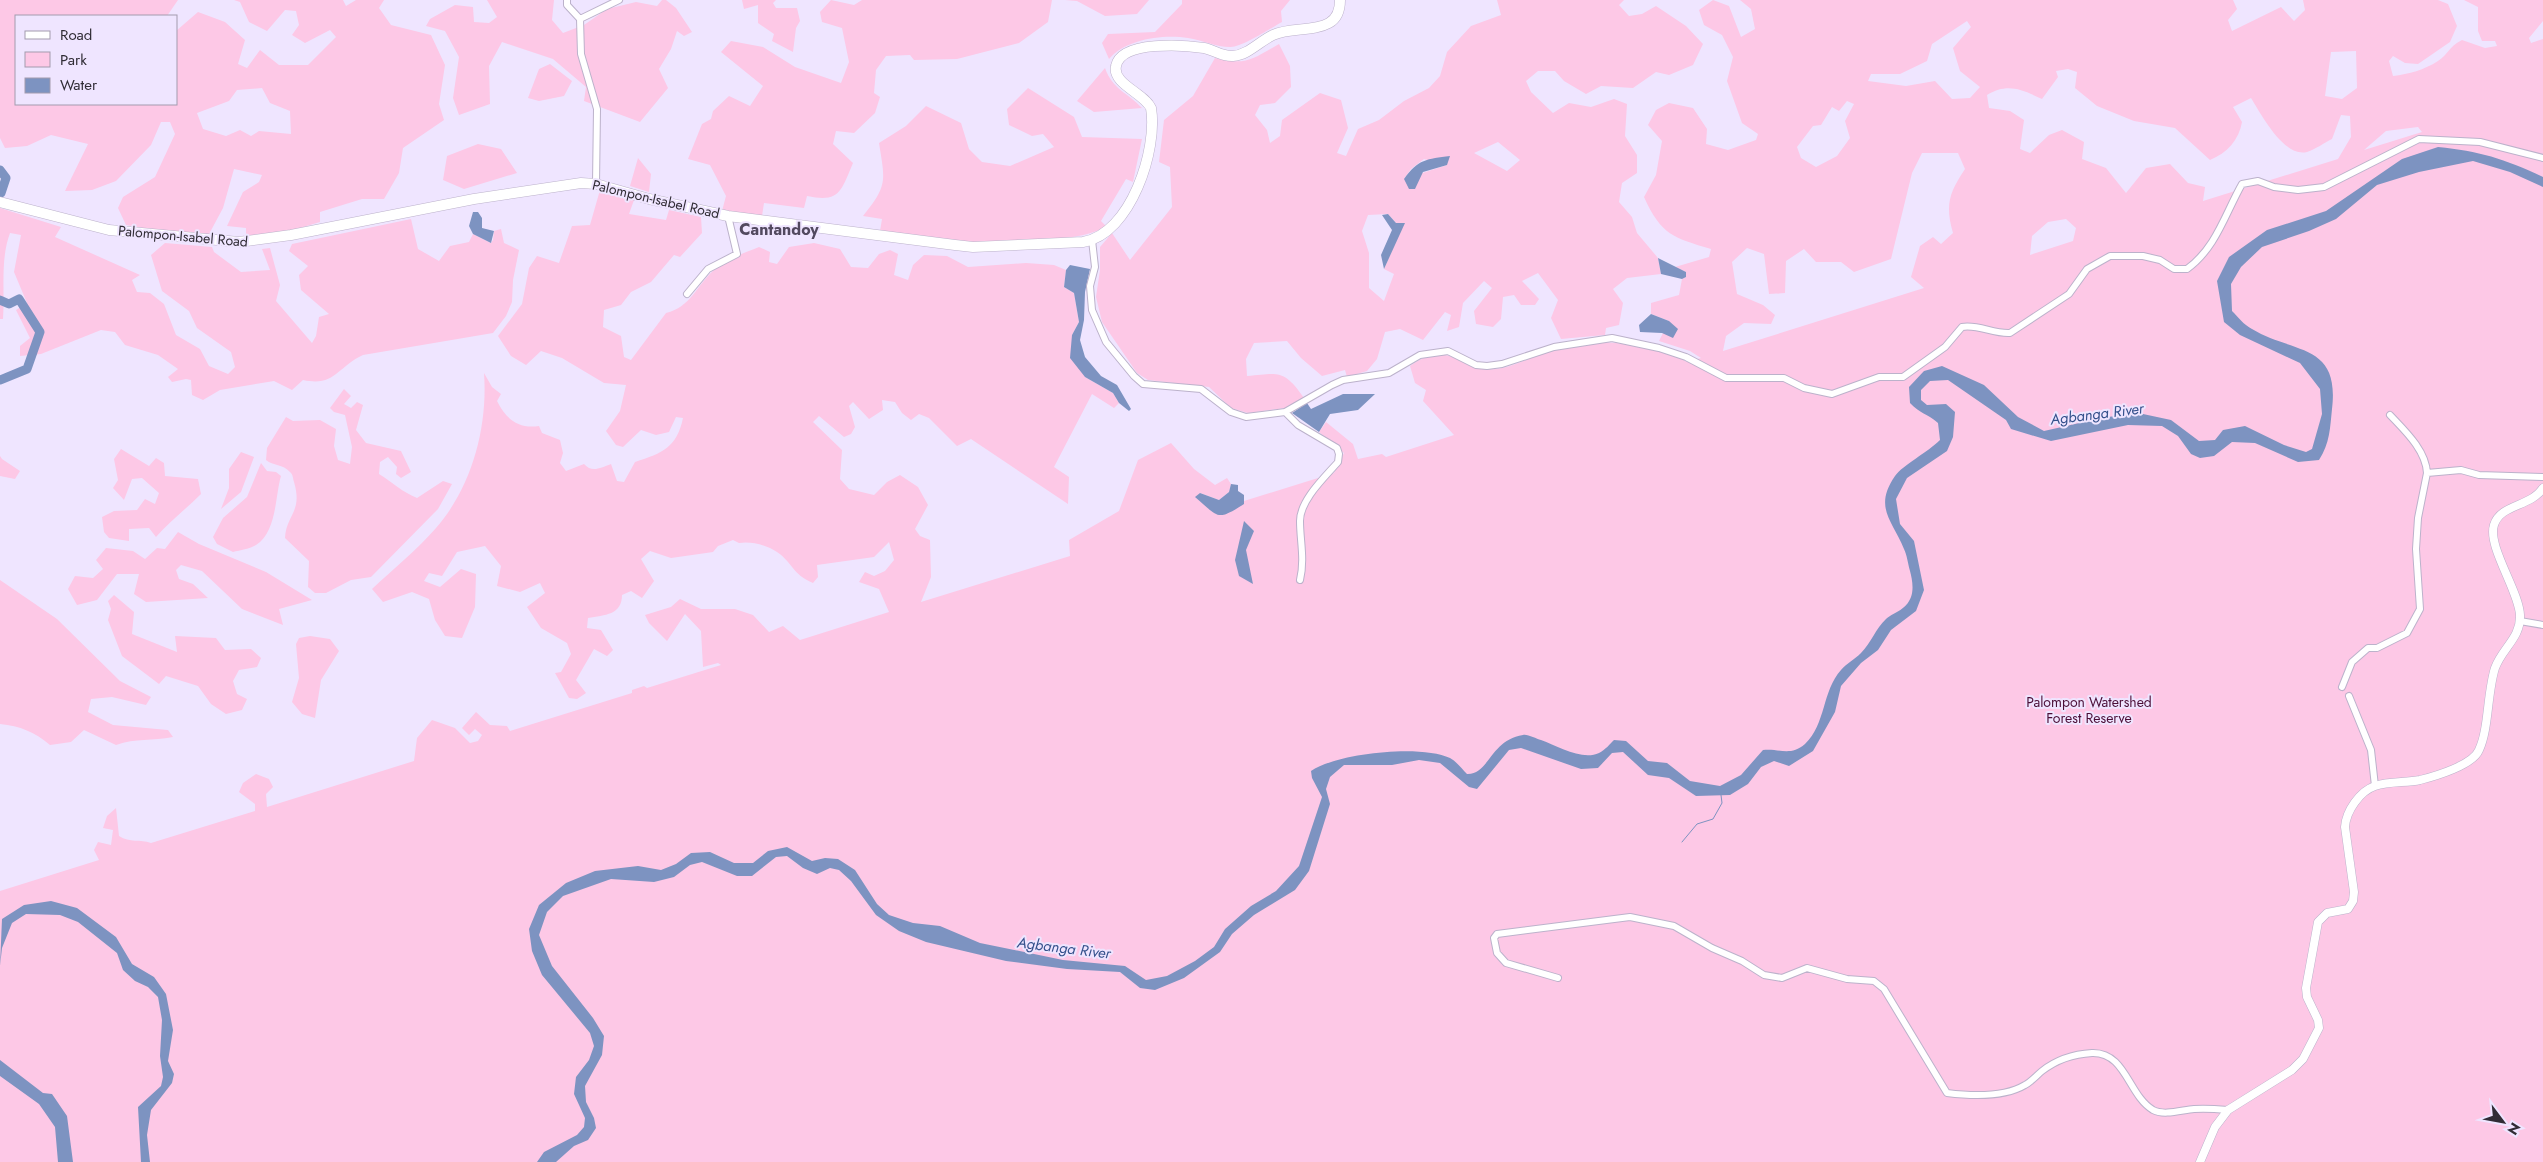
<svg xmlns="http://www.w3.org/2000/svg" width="2543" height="1162" viewBox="0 0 2543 1162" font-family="Jost,sans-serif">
<rect width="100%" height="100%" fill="#efe5ff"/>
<path fill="#fdc8e6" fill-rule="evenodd" d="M0,0h178l-11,16h-151v88h160v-73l22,-19 27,10 20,18 -7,24 9,4 13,-18 19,15h29l28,-28 -6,-7 -25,13 -13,-8 7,-10 -3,-14 -11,-1 -18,21 -18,-9 -9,-20 -6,-2h109l3,6 10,-6h28l-5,8 12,17 40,10 14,30 -6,39 5,16 -41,28 -4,25 -15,26h-22l-42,13v10l-30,9 -44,5v-8l-19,-2 16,-34 16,-10 3,-7 -28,-6 -11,39 -15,28 -31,-2 -51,-9 -8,-17 5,-11 32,-20 20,-43 -5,-12h-9l-10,23 -35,36 -24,9 -27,1 23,-47 -37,-9 -24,11 -22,2 -5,-10zM262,88l8,15 20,8 1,23 -32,-3 -8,5 -11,-6 -14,6 -23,-7 -6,-16 32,-12 8,-11z
M487,0h67l-2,20 11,13 21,-8 23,-16 29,-7 21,4 5,-6h4l10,8 16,24 -8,4 -7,-5 -6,18 -12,20 9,19 -28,34 -56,-21 2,-14 -33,-28 -51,-17 -13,24 1,38 -31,11 -6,-17 6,-41 -14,-26 -19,-5 4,-7 25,-14 18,2 1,15 15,1 8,-6z
M742,0h34l-3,3 3,5h21l3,13 -4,7 -3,24 -21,-11 2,-7 -16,-11v-18l-14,4z
M831,0l23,5 8,-5h190l-4,22 -29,21 -62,16 -43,1 -4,-5 -24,1 -10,14 -2,23 6,4 -5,16 -21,20 -18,-2 -3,13 20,19c-12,28 -13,40 -46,33l-3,12 -40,-5 -2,13 -40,-5 4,-15 -16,-31 -22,-6 14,-35 9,-5 2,-8 16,-15 21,10 13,-20 -42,-34 10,-11 32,6 32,20 46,16 8,-21 -7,-34 -20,-6 -2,-10z
M1065,0h84l-12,14 -32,2 -28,-15z
M1182,0h108l-9,11 1,11c-11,6 -41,26 -52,25 -14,0 -28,-7 -42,-9 -25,-4 -62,1 -79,21l-7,-16 6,-9 47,-2 27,-28z
M1497,0h127l-5,5 10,11 13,-2 14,-8 30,20 17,18 -10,21 -24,10 -13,-3 -23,16 -32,-2 -15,8 -22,-13 -9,-10h-17l-12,10 5,11 22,21 16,-10 22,4 23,-8 13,5 -2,32 12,19v18l-15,10 -3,19 13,15 5,16 21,25 3,16 -34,4 -14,11 10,14 -4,22 -13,3 -1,7 -44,4 -10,-21 7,-18 -20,-27 -16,8 17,18 -4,6h-14l-7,-10 -11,2 -2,22 -8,8 -17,-3 -2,-13 18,-23 -8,-7 -21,22 -4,24 -12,4 4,-16 -6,-3 -22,28 -23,-11 -15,3 -8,27 -10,12 -20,6 -2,-7 -23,6 -21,-18 -14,-17 -33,2 -8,16 1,17c32,-3 37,-7 57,22l-19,10 -37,5 -17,-5 -22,-21 -61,-7 -11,-7 -35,-51 -6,-25 4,-27v-23l12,-14 18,27 42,-53 -2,-40 -11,-5 5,-42 29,-24 22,-38c32,8 37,1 64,-14l11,22 1,21 -16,16 -15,2 -5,10 12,15 3,13 10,-7 2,-16 38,-27 21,7 7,28 -11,25 9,3 12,-27 21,-9 25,-19 25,-13 11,-12 7,-24 24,-26 30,-11zM1498,142l22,18 -13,11 -33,-18zM1424,159l23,6 -43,14 7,-10zM1388,214l8,9h8l-20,46 10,5 -10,27 -15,-13v-35l-7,-22 6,-16z
M1713,0l16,6 12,31 14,-8 -4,-20 -11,-9h493l4,9 -9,11 4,11 49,-24 13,14 11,-11 -2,-10h135l10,4 9,22 -7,16 -32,22 -13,-1 -12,-7 -4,5 4,15c16,-2 31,-6 45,-15 10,-6 11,-15 24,-21l23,8 12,-2 -2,-5h-13l-4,-10v-24l-14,-7h79v21l-14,17 2,5 12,-4v1123h-2543v-271l99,-31 -5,-10 4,-8 13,3 2,-15 -10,-2 4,-12 9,-8 3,28c11,7 21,3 32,7l104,-32v-7l-16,-12 4,-9 13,-9 13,5 4,8 -7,7 1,13 147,-46 3,-23 15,-18 23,8 15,15 8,-2 4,-6 -7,-6 -6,6 -7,-7 14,-16 14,13 17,1 3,5 122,-38v-3l12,-4 3,2 74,-23 -3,-2 -15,4 -2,-36 -16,-17 -18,27 -18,-18 -4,-8 26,-8 9,-8 21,10h34l18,6 16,17 14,-6 17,14 89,-28 -10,-23 -20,-7 6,-10 9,4 11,-5 9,-11 -5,-18 -15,15 -57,8 1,12 -5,6c-21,-9 -20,-20 -36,-31 -10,-7 -26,-11 -38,-9l-6,-3 -15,6 -5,6 -42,6 -21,-7 -9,8 13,22 -12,17 -11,-7 -9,4c0,20 -17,20 -34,23l-1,10 14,2 12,20 -6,6 -13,-7 -18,31 10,13 -9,6 -8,-1 -14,-25 6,-1 10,-18 -4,-11 -26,-15 -14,-21 18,-14 -5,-10 -20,9 -23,-6 4,-20 -16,-20 -28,6 -15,24 -13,-3 -5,8 16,6 21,-18 15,5 -1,33 -13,31 -17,-2 -10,-16 -6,-21 -17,-7 -29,10 -11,-13c21,-20 45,-39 64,-61 36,-41 52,-101 48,-155l8,14 9,7 -4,7c9,18 21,28 42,25l3,7 18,7 3,13 -3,10 6,8 18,-7c8,9 16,4 27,0l6,17 7,1 11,-20c28,-9 42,-15 48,-44l-7,-1 -7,15 -13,3 -15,-5 -18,17 -7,-2 -10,-14 14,-20 6,-26 -22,-2 -42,-25 -21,-7 -15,14 -15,-9 -13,-20 24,-32 7,-36 8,-12 22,7 13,-37 18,-1 10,-35 34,10 -5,14 37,6 3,-10 32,7 1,16 -22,24 -6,-2 -23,27 -20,10 -10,13 -17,5 -1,17 18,9 3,21 7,3 35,-47c25,-6 30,-27 48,-43 13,-11 30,-17 45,-23l11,5 -1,10 8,2 12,-17 25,-4 26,6 11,18 17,1 11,-14 11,-4 8,4 -4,21 14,5 5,-15 11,-10 23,1 21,11 58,-4 28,2 12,5 -2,17 10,6 5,29 -7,13 13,42 28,16 6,10 -5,5 -22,-14 -38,73 15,10 -1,27 -97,-65 -14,7 -28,-28 -10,-4 -8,6 -9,-7 -7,-11 -13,-2 1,10 -14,9 -16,-17 -4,4 6,21 -4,7 -7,3 -25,-21 -6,6 29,28 -2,29 9,10 25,6 13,-13 13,-7 18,12 10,18 -13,24 5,7 10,4 1,37 -10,25 149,-46 -1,-16 50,-29 19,-51 33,-17 23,26 21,16 12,-7 4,6 -2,8 -10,8 -19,-7 12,18 122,-38 10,-20 -25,-21 7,-10 27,22 5,15 24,-5 4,3 68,-22 -31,-34 3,-11 -11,-7 -5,-17c42,-29 49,7 86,3 17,-2 40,-14 57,-20 38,-12 100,-7 134,13l14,-4 -11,-7 -31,-10 10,-20 -18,-7v-11l28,-8 3,-16 4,-2v-5l-11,-5 34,-10 2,-8c-37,-11 -50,-14 -67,-52l12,-22 6,-34 -14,-16 8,-15 13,-7 24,5 14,21 -1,15 22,6 28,-10 2,-6 -16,-11 -15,-42 6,-24 -11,-22 -18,-10 -5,-15zM1967,21l4,6 -18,21 7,23 20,16 -10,11 -18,1 -17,-18 -29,5 -38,-5 3,-7h29l27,-13 5,-17zM2356,51l1,37 -15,11 -17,-3 6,-44zM2068,69l9,3 -2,16 22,18 37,15 41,7 35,32c17,-7 29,-20 32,-38l-9,-15 18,-9c10,16 33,60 56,54 9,-3 17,-9 25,-13l9,-24 9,1 1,21 -13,22 -135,42 2,-14 -17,-4 -18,-19 -24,4 -20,25 -20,-25 -24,-9 2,-17 -22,-12 -13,5 -19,18 -10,-4 4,-29 -14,-9 -21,-3 -2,-13c20,-12 34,-6 55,4l16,-22 -2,-6zM1847,101l7,3 -9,17 5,17 -13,18 -21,11 -15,-9 -4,-11 16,-21 8,-1 11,-18 7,4zM2418,127l4,5 -58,18 22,-19zM1922,153h36l7,16c-16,24 -20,36 -12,64l-12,11 -8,-7 -13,9 -9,31 13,11 -201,63 3,-15 18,-13 27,1 4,-9 -12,-10 -26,-11 -5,-32 15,-14 17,6 5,40 16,-1 1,-32 18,-12 12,13h25l13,10 37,-13 21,-86zM2066,219l10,9 -3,13 -43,14 2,-19 16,-14z
M550,64l22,17 -8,15 -25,5 -11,-3 11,-29z
M1105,68c8,22 22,24 37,40l-48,4 -17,-11z
M1028,88l46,29 8,20 60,2 -9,43 -7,-3 -25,42 5,5c-19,16 -104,17 -131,17 -32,-1 -64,-8 -95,-12l2,-12 -19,-3c25,-31 22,-35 16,-73l27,-17 20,-20 35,17 8,26 13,13 28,4 44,-19 -11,-13 -11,2 -23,-11 -2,-16z
M478,144l23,5 16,24 -53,16 -21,-9 4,-24z
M638,158l13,16 -2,18 -19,-6z
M0,208l61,19 -6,10 85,38 -8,5 5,12 13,1 14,11 12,31 24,14 9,17 19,8 7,-7 -4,-15 -34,-24 -8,-17 -27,-20 -11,-36 14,-12 47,4 2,5 27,20 29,-2 -8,-21 8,-1 10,37 -4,16 36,42 4,-7 3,-19 10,-3 -28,-24 -2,-15 9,-9 -19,-15 3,-7 119,-25 7,30 21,12 11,-15 19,-4 4,-8 18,9 2,-3 1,-9 7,-2 3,14 15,7 -6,30 -1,22 -6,14 -13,17 -130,22c-26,12 -28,32 -60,25l-11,10 -18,-9 -54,9 -17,10 -11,-5 -1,-15 -5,-1 -14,3 -4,-5 10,-8 -20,-14 -33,-10 -10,-13 -14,-2 -60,24 -21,2v-10l10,-8 -14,-28 11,-7 -13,-31 7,-37 -11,-2c-10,27 -5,57 -7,86h-3z
M344,389l7,7 -7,8 7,4 6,-6 6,3 -7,25 10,13 35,8 10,21 -10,6 -5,-4 1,-7 -9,-10 -8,5 -1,12c13,8 23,18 38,24l26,-17 9,3 -14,25 -67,68 -20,3 -25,13h-11l-7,-6 1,-26 -24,-23c1,-23 18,-26 9,-56 -1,-3 -1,-8 -4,-10 -7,-8 -17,-6 -24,-12l1,-12 19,-31 7,4 27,-1 16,9 -2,17 4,14 12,4 2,-17 -7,-32 -11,-3 -4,-4z
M121,449l28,17 7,-8 8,5 1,13 33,3 3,15c-15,15 -31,27 -45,43l-7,-9 -20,1v12l-20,-3 -5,-6 -2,-15 12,-6 23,-1 8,-11 10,5 4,-11 -17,-15 -10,1 -8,21 -11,-12 5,-8 -4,-21z
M241,452l13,5 -13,35 -20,17 8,-21v-19z
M0,456l2,3 18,12 -5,8 -15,-3z
M261,463l6,8 9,1 5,4c-6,20 -4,56 -25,69 -6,4 -16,5 -23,7l-16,-8 -4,-7 10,-19 24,-21z
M178,532l21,12 67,28 46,28 -33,9 4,16 -41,-16 -40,-38 -21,-6 -5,5 3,9 14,5 15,14 -62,4 -12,-8 5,-20h-22l-20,26 -20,5 -9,-16 7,-13 18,2 10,-9 -7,-9 10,-12 27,3 12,8 12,-11 8,1z
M0,580l57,39 63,62 31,16 -5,8 -34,-8 -21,2 -3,13 25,13 55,5 5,7c-21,4 -37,1 -57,8l-32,-15 -13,12 -21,3c-15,-13 -30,-19 -50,-21z
M114,595l20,17 -2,22 45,18 -2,-16 41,2 9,12 26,-1 10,9 -4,9 -18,3 -6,11 4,13 10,5 -5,11 -16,4 -15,-10 -13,-18 -32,-10 -7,8 -37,-28 -14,-36 3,-11 -3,-8z
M310,636l20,3 9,12 -18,29 -6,38 -13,-4 -10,-12 7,-24 -3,-34 3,-6z"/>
<path fill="#7d93c1" d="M2438,147c41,4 67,12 105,30v10l-33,-15 -37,-11 -54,11 -42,13 -41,34 -27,12 -47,16 -21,20 -10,17 1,27c6,6 12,14 20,18 41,25 88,13 80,80 -2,19 -2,34 -13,51l-21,2 -43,-19 -23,-1 -18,14 -14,2 -9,-4 -13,-18 -16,-10 -34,-1 -77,16 -40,-12 -5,-9 -58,-40 -18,1 -9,9v10l6,5 19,-1 9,8 -2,25 -6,14 -40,27 -11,21 4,25 14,17 10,49 -8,21 -25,19 -13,20 -17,13 -20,23 -6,26 -22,39 -24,15 -15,-5 -13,6 -13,17 -18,11 -34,1 -27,-18 -21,-3 -25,-23 -11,1 -14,15 -17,1 -60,-21 -12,2 -32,39 -8,-2 -29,-24 -21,-3 -27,5h-48l-14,12 -4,12 4,15 -21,67 -14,19 -41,25 -22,19 -12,18 -36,26 -29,12 -15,-2 -20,-16 -53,-3 -61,-8 -80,-19 -27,-11 -23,-16 -25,-34 -12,-11 -9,-2 -13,6 -14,-6 -16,-12 -11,1 -24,19h-15l-35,-14 -12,3 -16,12 -20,5 -43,-3 -48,17 -16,16 -8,23 13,31 41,52 11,18 -2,19 -17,31 1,16 8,16 2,10 -8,12 -14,6 -18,16h-19l7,-10 33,-17 7,-8 1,-9 -11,-24 2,-17 13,-17 5,-14 -4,-13 -48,-58 -10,-24 -3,-22 10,-24 27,-22 29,-12 43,-5 23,4 15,-6 15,-11 19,-1 24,11h19l15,-12 19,-4 25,14 13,-3 13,1 17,11 22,34 12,11 24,8 27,3 40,17 83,17 62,6 21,14 21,-4 28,-15 19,-14 11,-18 26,-23 25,-15 23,-25 23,-69 -10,-19 -1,-7c26,-18 110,-27 139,-13 6,3 12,11 17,16 22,1 23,-34 56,-39 5,-1 13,4 18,5 17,6 41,21 58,13 6,-3 11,-9 15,-13l12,1 22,20 19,2 23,18 30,5 21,-11 22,-25c16,-2 27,7 42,-6 21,-20 17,-53 36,-74 6,-7 14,-11 20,-17 10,-10 15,-25 25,-34 10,-8 20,-9 25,-22 3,-9 1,-18 -1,-26 -2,-7 -3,-16 -6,-22 -11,-28 -31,-41 -9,-73 8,-11 33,-24 45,-36l-2,-17c-11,-10 -18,-9 -28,-20l-1,-16 15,-16 18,-5 42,19 34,32 26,14 62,-14 37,-3 28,6 28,21 16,-1 8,-10 22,-4 39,19 22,7 6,-3 10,-35 -2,-25 -20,-26 -60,-28 -16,-13 -7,-41 12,-24 38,-27 59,-19 76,-52z
M1450,156l-3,9 -24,7 -8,17h-6l-5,-10c14,-20 23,-20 46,-23z
M473,212h5l4,6v10l12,3 -3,12 -18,-9 -4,-8z
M1388,214l8,9h9l-21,46 -3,-14 11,-25 -10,-15z
M1658,258l28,14v5l-4,2 -21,-5z
M1070,265l20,4 -5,23 -1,28 -4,20 5,17 16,19 16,9 14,24 -2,2 -10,-8 -6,-10 -28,-16 -15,-19 2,-23 7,-13 -5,-29 -10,-6 2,-17z
M1651,314l18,7 9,8 -5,9 -11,-5 -22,-1 -1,-7z
M1343,394h32l-17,16 -28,4 -11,18 -27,-19 15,-10 4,6z
M1231,484l7,1v6l6,4v9c-28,18 -25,13 -49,-7l5,-4 19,7 10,-8z
M1244,521l10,10 -8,19 7,34 -14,-8 -4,-16z
M51,901l26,7 39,29 16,27 22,13 12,17 7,36 -5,31 6,13 -2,9 -21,27 -4,25 3,27h-9l-3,-55 23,-21 2,-9 -3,-21 2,-36 -4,-23 -10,-10 -13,-6 -12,-11 -6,-17 -39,-31 -18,-7 -34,-1 -14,9 -10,25 -2,18 2,-47 22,-14z
M0,1060l43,33 9,1 15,22 6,46h-15l-3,-35 -16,-23 -39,-28z"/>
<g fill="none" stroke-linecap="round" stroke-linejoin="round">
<path stroke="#7d93c1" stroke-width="1" d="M1682,842l15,-18 16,-5 9,-16 -1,-8"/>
<path stroke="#7d93c1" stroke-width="9" d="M0,170l6,8 -5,15
M0,300l9,4 10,-5 21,33 -13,37 -27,11"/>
<g stroke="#bcb2cb" stroke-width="8">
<path id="minor" d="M567,0v5l13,14 1,35 16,55 -1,75
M580,19l39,-19
M1092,240l3,27 -5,19 2,24 14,32 28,34 9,8 58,5 30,23 15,5 39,-5 47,-27 11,-5 46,-7 31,-18 28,-4 28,14 11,1 15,-2 52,-17 58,-9 47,10 27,9 40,21h58l20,10 28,6 47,-17h24l42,-30 17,-20c16,-3 31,7 48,6l59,-39 18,-25 23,-13h33l17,4 14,9h13c29,-21 38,-55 55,-85l16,-3 16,6 24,3 26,-3 95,-48 61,3 63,16
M687,294l21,-25 29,-15 -9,-38
M1285,412l13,13 39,23 2,6 -1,8c-13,15 -38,38 -38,59 0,20 5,38 0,59
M2427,473l34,-3 18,5 64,2
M2520,621l23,4
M2342,687l10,-25 16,-14h9l30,-15 13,-24 -4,-60 2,-31 9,-45c-1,-23 -23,-43 -37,-58
M2349,696l22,54 4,36
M1558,978l-52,-15 -9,-10 -3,-15 3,-4 133,-17 44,9 38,22 30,13 22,14 18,3 25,-10 40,11 27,2 10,8 63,104c24,3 56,5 78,-8 6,-3 12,-10 17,-14 14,-11 33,-17 50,-18 34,-1 36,42 61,57 11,6 29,0 41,-1 11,-1 23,0 34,1"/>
</g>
<g stroke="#bcb2cb" stroke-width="9">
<path id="major" d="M2200,1162l15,-35 13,-17 64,-40 11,-11 16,-31 -1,-8 -11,-23 -1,-9 12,-66 9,-9 21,-4 5,-8 1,-9 -9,-65c1,-16 15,-36 30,-41 14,-5 31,-3 45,-6 16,-4 53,-15 59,-30 10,-21 8,-57 16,-82 7,-20 26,-30 25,-53 -1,-24 -33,-69 -26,-90 6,-21 37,-18 49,-37"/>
</g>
<g stroke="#bcb2cb" stroke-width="11">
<path id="highway" d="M0,202l109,28 130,12 52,-7 183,-36 107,-16 15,1 53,15 79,17 227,29 18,2 110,-5c48,-8 75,-93 68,-134 -7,-15 -39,-24 -35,-42 5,-26 69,-21 88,-18 10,2 19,9 29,8 15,-1 27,-15 40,-21 17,-8 40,-3 56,-12 9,-5 11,-14 11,-23"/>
</g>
<use href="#minor" stroke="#fff" stroke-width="6"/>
<use href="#major" stroke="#fff" stroke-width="8"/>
<use href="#highway" stroke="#fff" stroke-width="10"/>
</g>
<g text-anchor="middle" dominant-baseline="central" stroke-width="4" stroke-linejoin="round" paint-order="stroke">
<g font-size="14" fill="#302c35" stroke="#efe5ff">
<text transform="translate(656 199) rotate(13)">Palompon-Isabel Road</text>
<text transform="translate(183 236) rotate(5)">Palompon-Isabel Road</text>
</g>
<g font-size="14" fill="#4b0e37" stroke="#efe5ff">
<text x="2089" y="702">Palompon Watershed<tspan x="2089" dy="16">Forest Reserve</tspan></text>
</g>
<g font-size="15" font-style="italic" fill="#35518c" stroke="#efe5ff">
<text transform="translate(2097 414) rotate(-7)">Agbanga River</text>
<text transform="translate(1064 948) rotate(7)">Agbanga River</text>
</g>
<g font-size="16" font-weight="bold" fill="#52495f" stroke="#efe5ff">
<text x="779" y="229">Cantandoy</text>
</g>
</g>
<rect x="15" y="15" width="162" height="90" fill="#efe5ff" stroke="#a39bae"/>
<rect x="25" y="31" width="25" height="8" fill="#ffffff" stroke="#a39bae"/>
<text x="60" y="40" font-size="15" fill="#302c35">Road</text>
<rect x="25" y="52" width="25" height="15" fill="#fdc8e6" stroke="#a39bae"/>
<text x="60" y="65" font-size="15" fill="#302c35">Park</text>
<rect x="25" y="78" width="25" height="15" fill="#7d93c1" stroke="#a39bae"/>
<text x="60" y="90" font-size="15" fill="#302c35">Water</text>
<g transform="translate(2503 1122) rotate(122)" stroke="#efe5ff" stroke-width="4" paint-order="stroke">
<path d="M0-4L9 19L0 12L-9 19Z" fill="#302c35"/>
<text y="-8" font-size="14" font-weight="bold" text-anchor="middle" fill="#302c35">N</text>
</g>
</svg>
